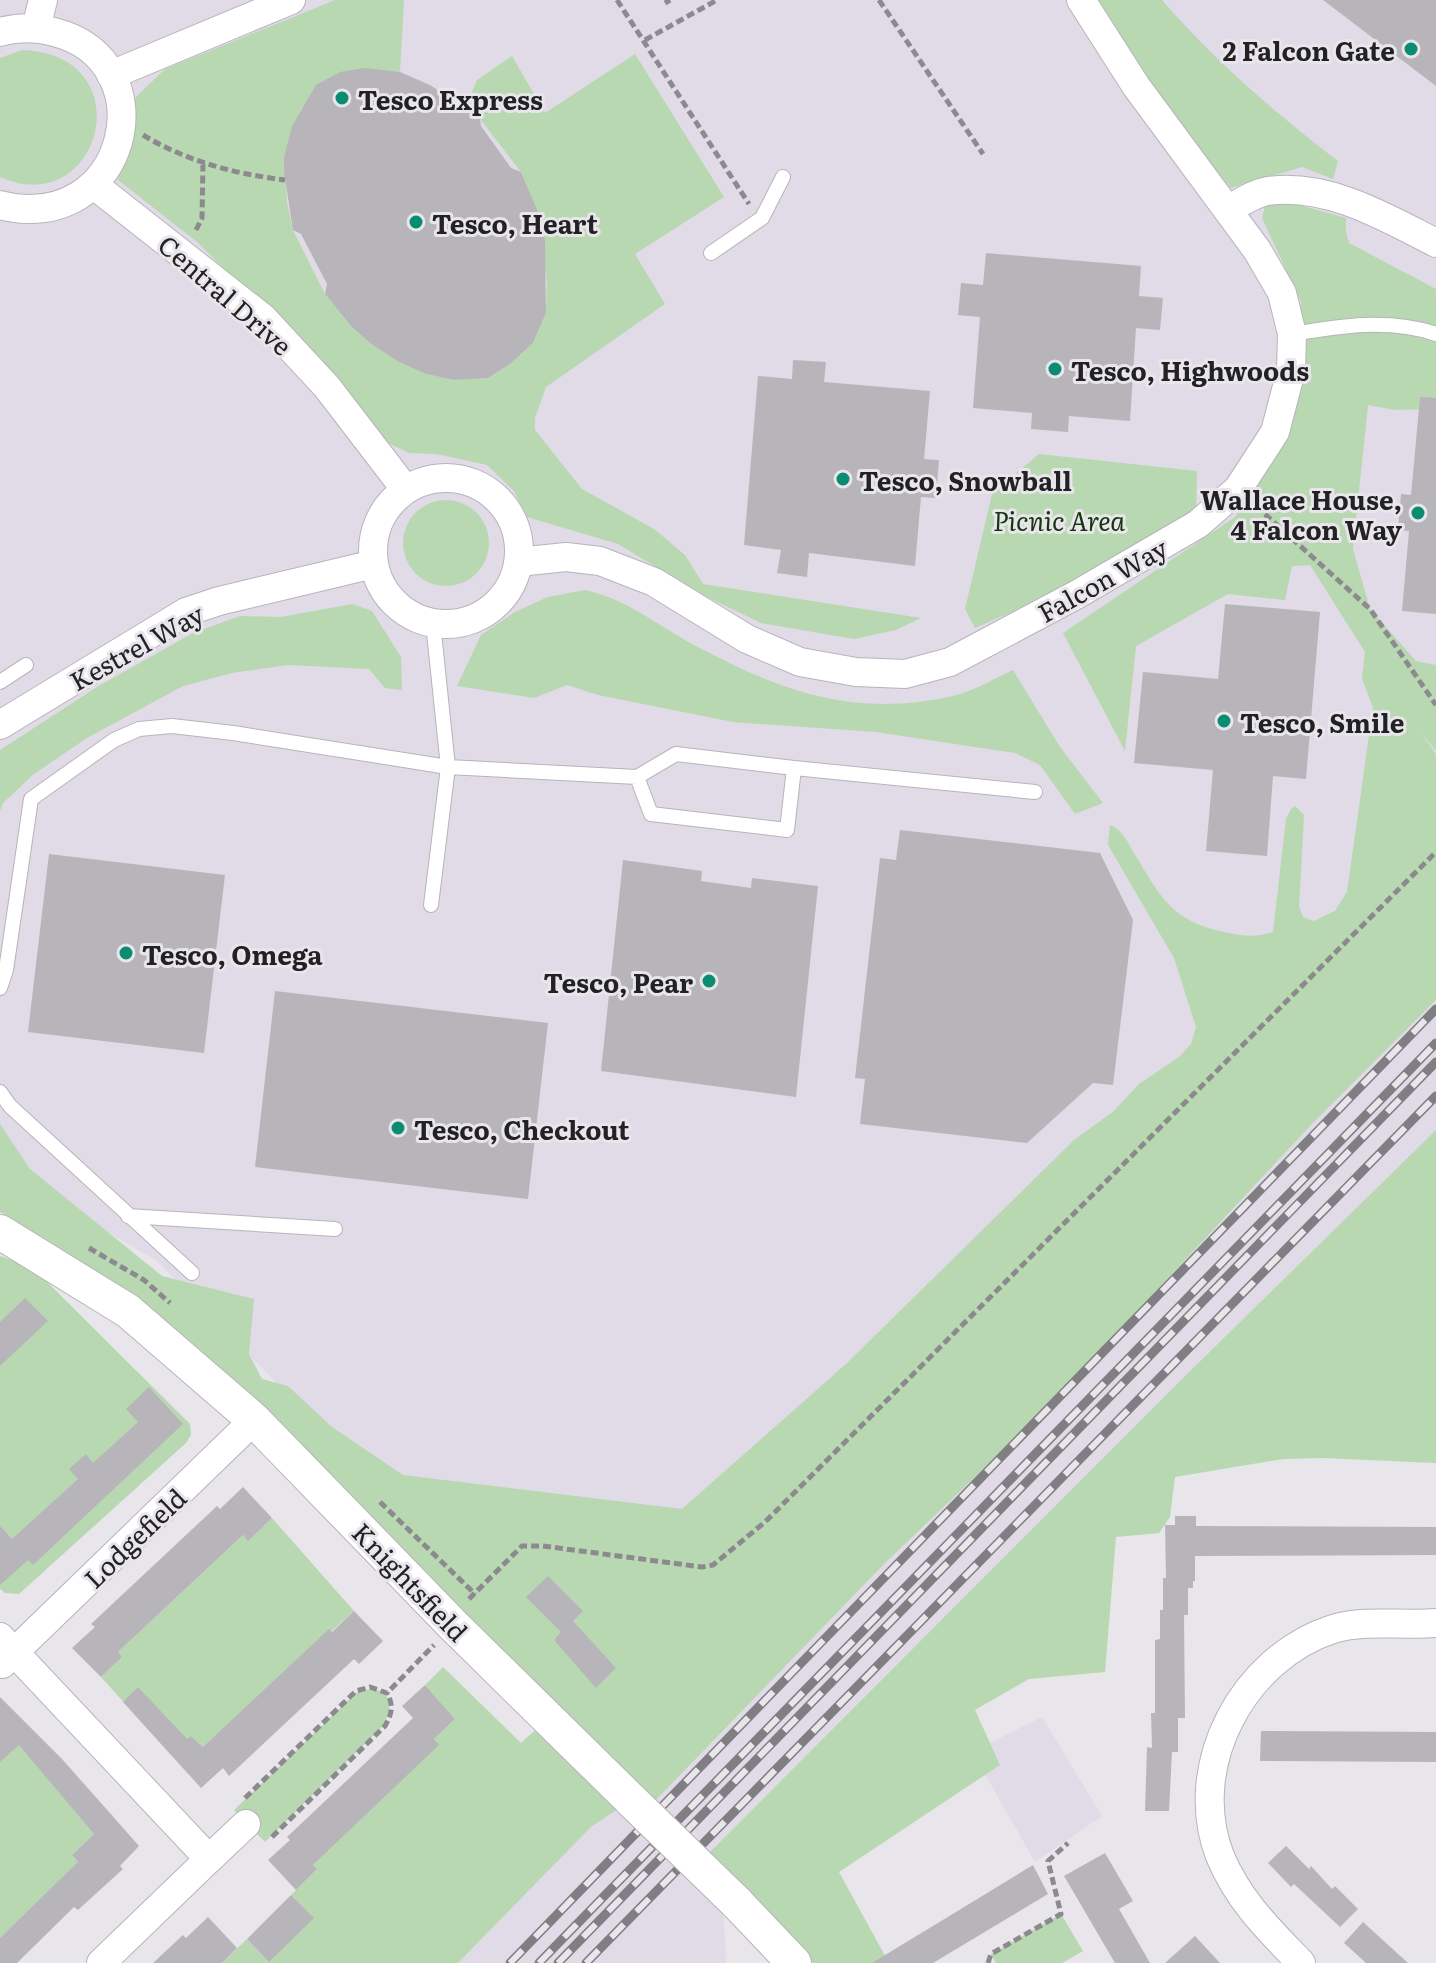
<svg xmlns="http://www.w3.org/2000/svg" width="1436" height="1963" viewBox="0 0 1436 1963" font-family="Literata,serif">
<rect width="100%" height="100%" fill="#e8e5eb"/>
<path fill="#e1dae7" d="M0,0h1436v875l-777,774 -345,-228 -157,-160 -157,-91z
M1436,987v162l-714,732 4,82h-268l133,-136 45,-31z
M1042,1717l60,99 -67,46 -50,-88 15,-10 -10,-21z"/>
<path fill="#b8d8b2" d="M335,0h69l-4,72 -60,1 -39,36 -17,48 3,45 6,28 32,64 26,32 20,18 28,18 27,12 28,6 34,-2 22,-14 23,-21 13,-30 1,-31 -8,-68 -18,-42 -41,-53 -15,-11 12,-28 35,-24 33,57 90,-59 89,143 -89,57 30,50 -119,83 -11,31v12l47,59 72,40 31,26 18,29 218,34 -25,12 -42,9 -93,-16 -60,-29 -83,-50 -91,-27 -13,-26 -27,-26 -50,-11 -28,-1 -31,-15 -89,-105 -92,-91 -79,-62 16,-81 31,-30z
M1092,0h70c52,60 113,113 176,161l-5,18 -31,-12 -71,21 -41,-47z
M22,50c123,4 79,172 -22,127v-119z
M1276,202h12l58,16v14l3,11 87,46v120l-41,1 -27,-5 -15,144 17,60 46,52 20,4v86l-16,-20 16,23v246l-126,126 -265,284 -162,155 -230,238 -561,-528 -34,-28 -58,-35v-88l30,45 132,107 92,23 -5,55 13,25 26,7 44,41 71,48 279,34 165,-146 227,-223 40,-29 25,-27 40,-27 12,-13 5,-17 -22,-69 -66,-113 2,-20c12,4 18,18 24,28 26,43 37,68 90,79 21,4 28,6 49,0l13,-113 5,-10 4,-3 9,9 -5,92 4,10 11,4 21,-10 12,-19 26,-185 -11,-28 3,-27 -55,-87 -18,1 -7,34 -57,-6 -92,52 -11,105 -62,-118 172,-116 37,-58 31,-96 -2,-61 -39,-84 3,-12z
M1039,454l158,17 -1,40 -134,79 -87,38 -10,-19 27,-115z
M403 543a43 43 0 1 1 86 0a43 43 0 1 1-86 0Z
M585,590c42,9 72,35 109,55 88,47 162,74 263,50 19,-5 38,-17 56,-25l47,77 43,56 -28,11 -35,-49 -25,-12 -139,-21 -143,-10 -135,-27 -31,-10 -33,13 -77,-12 24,-51 34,-23 33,-15z
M352,604l20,7 29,46 1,33 -17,-2 -16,-19 -81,-4 -56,8 -49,13 -96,52 -53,36 -31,29 -3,8v-61l97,-63 96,-54 47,-17 41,1z
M1436,1130v333l-114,-5 -39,1 -108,18 -5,40 -11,16 -43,4 -11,135 -76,7 -54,31 25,55 -161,107 50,91h-76l-107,-107 471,-472z
M0,1256l28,10 17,14 145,144 1,11 -5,8 -167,151 -14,-1 -5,-4z
M272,1518l82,93 -151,136 -12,-11 -20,19 -70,-78 21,-20 -4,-5 125,-117 5,5z
M443,1667l78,76 20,-18 84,79 -34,23 -133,136h-236l25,-24 21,22 45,-43 -22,-23 26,-26 -4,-4 125,-120 -4,-6 21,-20 -30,-34z
M370,1689c23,1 23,20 13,37l-118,116 -31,-32 122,-117z
M33,1731l80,85 -41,39 8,9 -80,74v-184h9z
M1061,1914l22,37 -21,12h-66l-5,-9z"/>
<path fill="#b8b5ba" d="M1323,0h113v86z
M365,68l35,4 30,13 50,34 1,7 30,42 10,4 18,42 6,27 1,72 -13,30 -23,21 -22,14 -34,2 -28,-6 -27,-12 -28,-18 -20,-18 -26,-32 2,-10 -26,-50 -8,-4 -9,-58v-15l8,-31 24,-41 24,-13z
M986,253l155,13 -2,30 24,2 -3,32 -24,-2 -6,93 -61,-5 -1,16 -37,-3 1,-16 -59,-5 7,-91 -22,-2 3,-32 22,2z
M793,360l33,2 -2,20 106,9 -6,68 15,1 -3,38 -15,-1 -6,69 -106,-13 -2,24 -30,-4 4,-23 -37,-5 14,-169 34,3z
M1420,397l16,1v216l-34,-3 7,-80 -11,-1 3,-36 10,1z
M1225,604l95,8 -14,167 -33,-3 -6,80 -61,-5 7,-81 -79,-7 9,-91 75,7z
M900,830l200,23 33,67 -20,165 -20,-2 -66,60 -167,-19 5,-45 -10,-1 25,-220 16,2z
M49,854l176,21 -21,178 -176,-21z
M623,860l79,11 -1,10 50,7 1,-10 66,8 -22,211 -195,-26z
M275,991l273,32 -20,176 -273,-32z
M25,1298l23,23 -48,45v-44z
M149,1387l34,37 -150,141 -5,-5 -28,25v-59l12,13 66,-60 -9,-10 17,-15 7,9 45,-41 -12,-13z
M243,1487l29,31 -24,23 -5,-6 -125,117 4,5 -21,20 -29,-29 23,-21 -4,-3 126,-118 3,3z
M1175,1516h21v10l240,1v28l-241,1v25h-2v7h-5v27h-4l1,103h-7v34h-6l-3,59h-24l2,-64 5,1 -1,-35h4v-73l5,-1v-29h3v-32h3l-1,-53h10z
M548,1576l35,35 -10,10 43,47 -20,20 -42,-48 7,-8 -35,-35z
M354,1611l29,30 -24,23 -5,-5 -125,117 -6,-8 -22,20 -78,-86 15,-15 49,52 4,-3 12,11 126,-118 3,3z
M425,1685l30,34 -21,20 5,6 -126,120 4,4 -21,21 -28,-30 22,-20 -3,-3 126,-119 -11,-12z
M0,1697l62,62 77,87 -19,20 3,3 -45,41 -4,-3 -57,56h-17v-25l78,-76 -6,-7 22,-21 -75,-89 -19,17z
M1261,1731l175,1v30l-176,-1z
M1286,1846l23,23 2,-3 21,23 3,-3 23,23 -18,18 -46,-43 -3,3 -23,-24z
M1105,1853l28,48 -14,8 31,54h-35l-51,-87z
M1033,1865l15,29 -115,69h-61z
M291,1895l23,23 -45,44 -22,-23z
M208,1917l29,31 -15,15h-69l30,-28 3,3z
M1363,1922l45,41h-42l-22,-20z
M1195,1936l25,27h-55z"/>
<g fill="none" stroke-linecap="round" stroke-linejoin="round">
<g stroke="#b7b4ba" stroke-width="16">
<path id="service" d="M711,253l51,-35 21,-41
M1292,334c48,-8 97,-16 144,0
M0,682l26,-17
M676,754l118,14 -7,62 -136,-16 -14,-37z
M794,768l241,24
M431,905l17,-138 -15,-144
M0,988l6,-18 25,-171 83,-59 25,-11 33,-3 61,7 215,34 189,10
M0,1092l10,14 182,167
M128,1216l207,13"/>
</g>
<g stroke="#b7b4ba" stroke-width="30">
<path id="minor" d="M36,28l7,-28
M0,32c20,-5 34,-5 54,0 115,29 74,205 -54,173
M111,75l180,-75
M94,185l169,133 64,69 79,103
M1229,209c11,-6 26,-16 39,-18 60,-8 117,26 168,52
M373 551a73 73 0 1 1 146 0a73 73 0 1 1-146 0Z
M518,562l48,-5 34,4 54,21 93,57 53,23 56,10 49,2 45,-12 126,-67 122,-71 40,-35 37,-57 16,-61 1,-37 -10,-41 -25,-43 -121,-164 -55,-86
M0,725l186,-113 33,-11 155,-37
M0,1637l209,222 -108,104
M2,1664l252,-244
M209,1859l37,-35
M1301,1963c-32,-33 -63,-63 -81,-107 -35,-90 23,-198 113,-227 33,-10 69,-3 103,-6"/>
</g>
<g stroke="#b7b4ba" stroke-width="36">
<path id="tertiary" d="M0,1232l128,79 126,109 199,205 179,176
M736,1902l58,61"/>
</g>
<path stroke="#8c8a8e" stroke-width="5" stroke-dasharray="8 4" stroke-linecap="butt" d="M617,0l132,204
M879,0l104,154
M665,3l5,-3
M645,40l72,-40
M143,135c43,26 92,39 142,45
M196,230l6,-12 1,-56
M1256,506l114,103 66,96
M89,1248l55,32 26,23
M380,1502l95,92
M469,1599l53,-53h21l159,21 11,-2 52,-43 671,-670
M245,1798l111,-107 14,-4 17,6 47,-48
M272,1837l113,-111c7,-13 9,-20 2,-33
M988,1963l3,-9 70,-40 -13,-53 20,-18"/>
<use href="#service" stroke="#fff" stroke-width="14"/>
<use href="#minor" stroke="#fff" stroke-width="28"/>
<use href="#tertiary" stroke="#fff" stroke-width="34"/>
<g stroke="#807e82" stroke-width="9">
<path id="rail" d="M510,1963l926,-954
M539,1963l897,-920
M558,1963l878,-901
M586,1963l850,-867"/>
</g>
<use href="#rail" stroke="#e8e5eb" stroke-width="6" stroke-dasharray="18" stroke-linecap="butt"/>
<g stroke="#b7b4ba" stroke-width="36" stroke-linecap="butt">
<path id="tertiary-bridge" d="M632,1801l104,101"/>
</g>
<use href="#tertiary-bridge" stroke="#fff" stroke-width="34"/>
</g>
<g fill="#0a8c72" stroke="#e8e5eb" stroke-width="3">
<circle cx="1411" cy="49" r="8"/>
<circle cx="342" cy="98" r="8"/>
<circle cx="416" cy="222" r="8"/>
<circle cx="1055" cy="369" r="8"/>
<circle cx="843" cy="479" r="8"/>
<circle cx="1418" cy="513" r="8"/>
<circle cx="1224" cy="721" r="8"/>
<circle cx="126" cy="953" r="8"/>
<circle cx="709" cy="981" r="8"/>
<circle cx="398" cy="1128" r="8"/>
</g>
<g text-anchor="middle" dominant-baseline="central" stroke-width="6" stroke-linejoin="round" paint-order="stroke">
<g font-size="26" font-weight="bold" fill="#222123" stroke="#e8e5eb" text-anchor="start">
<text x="1395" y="49" text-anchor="end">2 Falcon Gate</text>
<text x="358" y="98">Tesco Express</text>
<text x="432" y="222">Tesco, Heart</text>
<text x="1071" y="369">Tesco, Highwoods</text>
<text x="859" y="479">Tesco, Snowball</text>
<text x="1402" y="498" text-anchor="end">Wallace House,<tspan x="1402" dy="30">4 Falcon Way</tspan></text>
<text x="1240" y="721">Tesco, Smile</text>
<text x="142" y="953">Tesco, Omega</text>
<text x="693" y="981" text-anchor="end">Tesco, Pear</text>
<text x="414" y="1128">Tesco, Checkout</text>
</g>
<g font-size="26" fill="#222123" stroke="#e8e5eb">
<text transform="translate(226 294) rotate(41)">Central Drive</text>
<text transform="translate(1102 579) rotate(-29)">Falcon Way</text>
<text transform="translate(136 646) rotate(-29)">Kestrel Way</text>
<text transform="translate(134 1537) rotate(-44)">Lodgefield</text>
<text transform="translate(411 1581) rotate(46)">Knightsfield</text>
</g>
<g font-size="26" font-style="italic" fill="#14370d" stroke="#e8e5eb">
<text x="1059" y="519">Picnic Area</text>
</g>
</g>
</svg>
